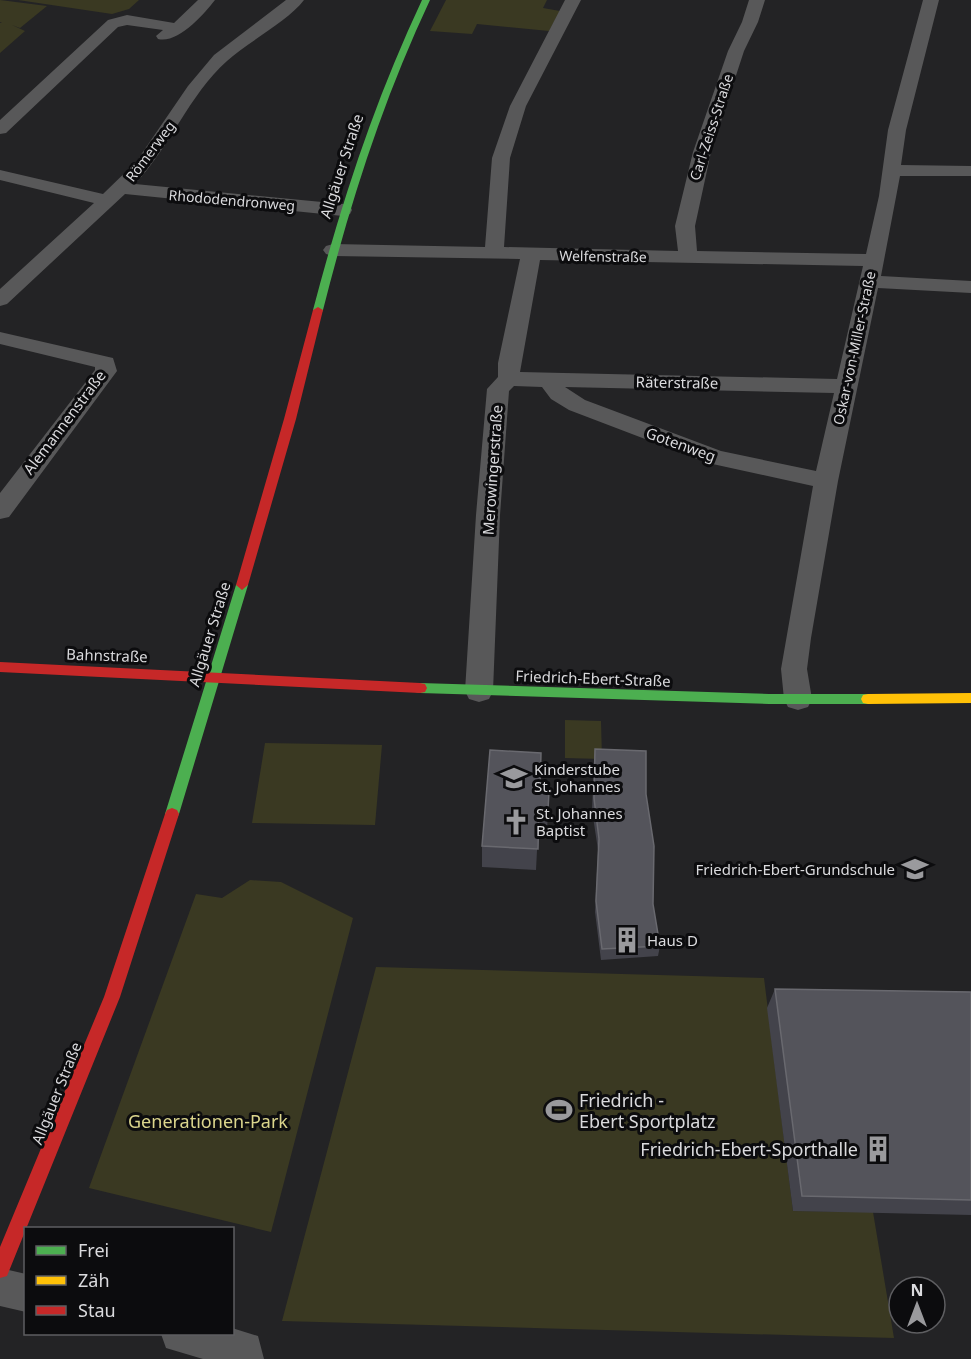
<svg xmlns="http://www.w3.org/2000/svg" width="971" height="1359" viewBox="0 0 971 1359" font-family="'Noto Sans',sans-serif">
<rect width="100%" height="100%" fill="#232325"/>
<path fill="#3a3922" d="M0,0l47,6 -27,22 -8,-3 13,6 -25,22v-30l2,-1h-2z
M18,0h121l-10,9 -17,5z
M446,0h101l-4,8 17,3 -11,20 -72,-7 -5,10 -42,-3z
M565,720l36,1 1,38 -37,-1z
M265,743l117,2 -7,80 -123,-2z
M250,880l31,2 72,36 -82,314 -182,-44 107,-294 26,4z
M376,967l388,11 29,233 80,1 21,126 -612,-17z"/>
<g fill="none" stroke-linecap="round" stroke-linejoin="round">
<path fill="#585859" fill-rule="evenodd" d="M198,0h17c-11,14 -37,44 -57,39l-2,-3 7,-6 -36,-5 -9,2 -112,106 -6,1v-14l108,-100 19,-5 47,8z
M286,0h18c-16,21 -56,42 -77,61 -38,34 -57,86 -92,123l208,20 7,2 2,4 -2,4 -7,2 -218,-22 -118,110 -7,2v-17l94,-86 -94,-23v-10l103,24 33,-32 52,-76 26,-31z
M565,0h16l-55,106 -16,52 -6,89 174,4 -3,-25 18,-74 35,-101 14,-29 7,-22h16l-7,22 -14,29 -33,101 -16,74 2,25 169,3 13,-58 9,-66 35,-130h16l-33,130 -5,35 70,1v10h-71l-19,100 90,5v12l-93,-5 -40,193 -27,157 -4,31 5,30 -4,8 -10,3 -10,-3 -4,-8 -3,-30 32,-183 -105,-23 -139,-53 -18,-11 -9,-12 -28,-1 -5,5 -9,124 -7,176 -4,8 -10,3 -10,-3 -4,-8 11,-176 11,-126 11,-12v-14l22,-104 -187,-3 -7,-2 -3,-4 3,-4 7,-2 152,3 7,-89 18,-52zM540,260l323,6 -26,113 -317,-7zM565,387l269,6 -18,78 -95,-20 -136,-51z
M0,332l113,26 4,13 -108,146 -9,2v-26l95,-123v-3l-95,-23z
M0,1268l26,6v38l-26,-6z
M232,1328l26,8 6,23h-61l-37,-11 -5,-14h71z"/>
<path fill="#4caf50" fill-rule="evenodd" d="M422,0h8c-47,100 -80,203 -107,310l-1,2h-8l-1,-2c28,-107 62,-210 109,-310z
M242,580l6,5 -69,229 -2,4 -5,2 -5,-2 -2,-4 71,-229z
M420,683l349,11h99l5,1 2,4 -2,4 -5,1h-99l-349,-11 -5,-1 -2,-4 2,-4z"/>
<path fill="#ffc107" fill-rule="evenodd" d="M971,693v10l-103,1 -5,-1 -2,-4 2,-4 5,-1z"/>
<path fill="#c62828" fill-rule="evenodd" d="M318,307l5,3 -27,109 -48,166 -6,5 -6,-5 48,-166 29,-109z
M0,662l420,21 5,1 2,4 -2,4 -5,1 -420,-21z
M172,808l5,2 2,4 -59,183 -113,279 -7,2v-31l104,-250 61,-183 2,-4z"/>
</g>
<path fill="#43434b" d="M595,749l51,45 7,110 7,42 -2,10 -57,4 -6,-48 3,-62 -6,-40 2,-50z
M540,791l8,19 -1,21h-9l-2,39 -54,-3v-21z
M775,989l196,3v223l-178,-4 -26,-203z"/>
<path fill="#54545b" stroke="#69696f" stroke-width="1.5" d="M595,749l51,2v43l8,52 -1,58 7,42 -58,3 -6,-48 3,-62 -5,-41z
M490,750l51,3 -1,38 9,1 -1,18 -9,-1 -1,40 -56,-3z
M775,989l196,3v208l-169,-4z"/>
<defs>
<g id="school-bare" transform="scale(2.07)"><path d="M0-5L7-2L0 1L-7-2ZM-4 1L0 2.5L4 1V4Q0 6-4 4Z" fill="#9a9a9d" stroke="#0c0c0e" stroke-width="2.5" paint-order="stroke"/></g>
<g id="church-bare" transform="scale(2.07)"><path d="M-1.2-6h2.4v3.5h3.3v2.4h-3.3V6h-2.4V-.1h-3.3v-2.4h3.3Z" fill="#9a9a9d" stroke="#0c0c0e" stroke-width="2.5" paint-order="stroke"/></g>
<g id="building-bare" transform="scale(2.07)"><path d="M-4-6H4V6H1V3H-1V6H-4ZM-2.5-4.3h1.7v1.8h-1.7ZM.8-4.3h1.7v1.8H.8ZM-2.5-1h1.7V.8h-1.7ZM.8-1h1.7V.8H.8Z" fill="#9a9a9d" stroke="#0c0c0e" stroke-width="2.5" paint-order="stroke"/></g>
<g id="stadium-bare" transform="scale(2.07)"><path d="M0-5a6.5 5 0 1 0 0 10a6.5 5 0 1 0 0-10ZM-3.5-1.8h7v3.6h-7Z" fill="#9a9a9d" stroke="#0c0c0e" stroke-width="2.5" paint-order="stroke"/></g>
</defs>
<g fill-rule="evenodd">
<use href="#school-bare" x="514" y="778"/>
<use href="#church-bare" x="516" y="822"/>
<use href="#school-bare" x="915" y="869"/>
<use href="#building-bare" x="627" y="940"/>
<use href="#stadium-bare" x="559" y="1110"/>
<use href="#building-bare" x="878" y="1149"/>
</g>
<g text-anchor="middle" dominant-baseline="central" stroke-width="6" stroke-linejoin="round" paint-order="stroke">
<g font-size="14" fill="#dadadd" stroke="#0c0c0e">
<text transform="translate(711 127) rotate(-72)">Carl-Zeiss-Straße</text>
<text transform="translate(150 151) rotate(-53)">Römerweg</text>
<text transform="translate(232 200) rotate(5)">Rhododendronweg</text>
<text transform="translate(603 256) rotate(1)">Welfenstraße</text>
<text transform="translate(854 348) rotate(-78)">Oskar-von-Miller-Straße</text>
</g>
<g font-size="15" fill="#dadadd" stroke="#0c0c0e">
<text transform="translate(341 166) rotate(-72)">Allgäuer Straße</text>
<text transform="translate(677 382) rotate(1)">Räterstraße</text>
<text transform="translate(64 422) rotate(-53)">Alemannenstraße</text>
<text transform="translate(681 444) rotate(20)">Gotenweg</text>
<text transform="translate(492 470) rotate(-86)">Merowingerstraße</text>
<text transform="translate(209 634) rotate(-73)">Allgäuer Straße</text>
<text transform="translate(107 655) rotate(2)">Bahnstraße</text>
<text transform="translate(593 678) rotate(2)">Friedrich-Ebert-Straße</text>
<text transform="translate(56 1093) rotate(-68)">Allgäuer Straße</text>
</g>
<g font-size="15" fill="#dadadd" stroke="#0c0c0e" text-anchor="start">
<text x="534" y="769">Kinderstube<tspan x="534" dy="17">St. Johannes</tspan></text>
<text x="536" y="813">St. Johannes<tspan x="536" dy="17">Baptist</tspan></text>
<text x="895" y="869" text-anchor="end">Friedrich-Ebert-Grundschule</text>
<text x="647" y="940">Haus D</text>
</g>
<g font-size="18" fill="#dadadd" stroke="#0c0c0e" text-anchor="start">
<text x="579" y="1100">Friedrich -<tspan x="579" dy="21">Ebert Sportplatz</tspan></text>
<text x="858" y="1149" text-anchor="end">Friedrich-Ebert-Sporthalle</text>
</g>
<g font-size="18" fill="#dbd58c" stroke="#0c0c0e">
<text x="208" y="1121">Generationen-Park</text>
</g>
</g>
<rect x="24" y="1227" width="210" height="108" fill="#0c0c0e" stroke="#5e5e61" stroke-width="1.5"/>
<rect x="36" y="1246" width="30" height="9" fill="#4caf50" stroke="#5e5e61" stroke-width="1.5"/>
<text x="78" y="1257" font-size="18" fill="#dadadd">Frei</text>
<rect x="36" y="1276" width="30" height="9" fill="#ffc107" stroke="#5e5e61" stroke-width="1.5"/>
<text x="78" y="1287" font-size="18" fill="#dadadd">Zäh</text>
<rect x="36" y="1306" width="30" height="9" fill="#c62828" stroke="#5e5e61" stroke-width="1.5"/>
<text x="78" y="1317" font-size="18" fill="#dadadd">Stau</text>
<g transform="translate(917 1305)"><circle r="28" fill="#0c0c0e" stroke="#5e5e61" stroke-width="1.5"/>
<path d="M0-4.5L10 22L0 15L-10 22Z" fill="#9a9a9d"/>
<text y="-9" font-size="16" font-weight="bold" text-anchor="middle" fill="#dadadd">N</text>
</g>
</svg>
